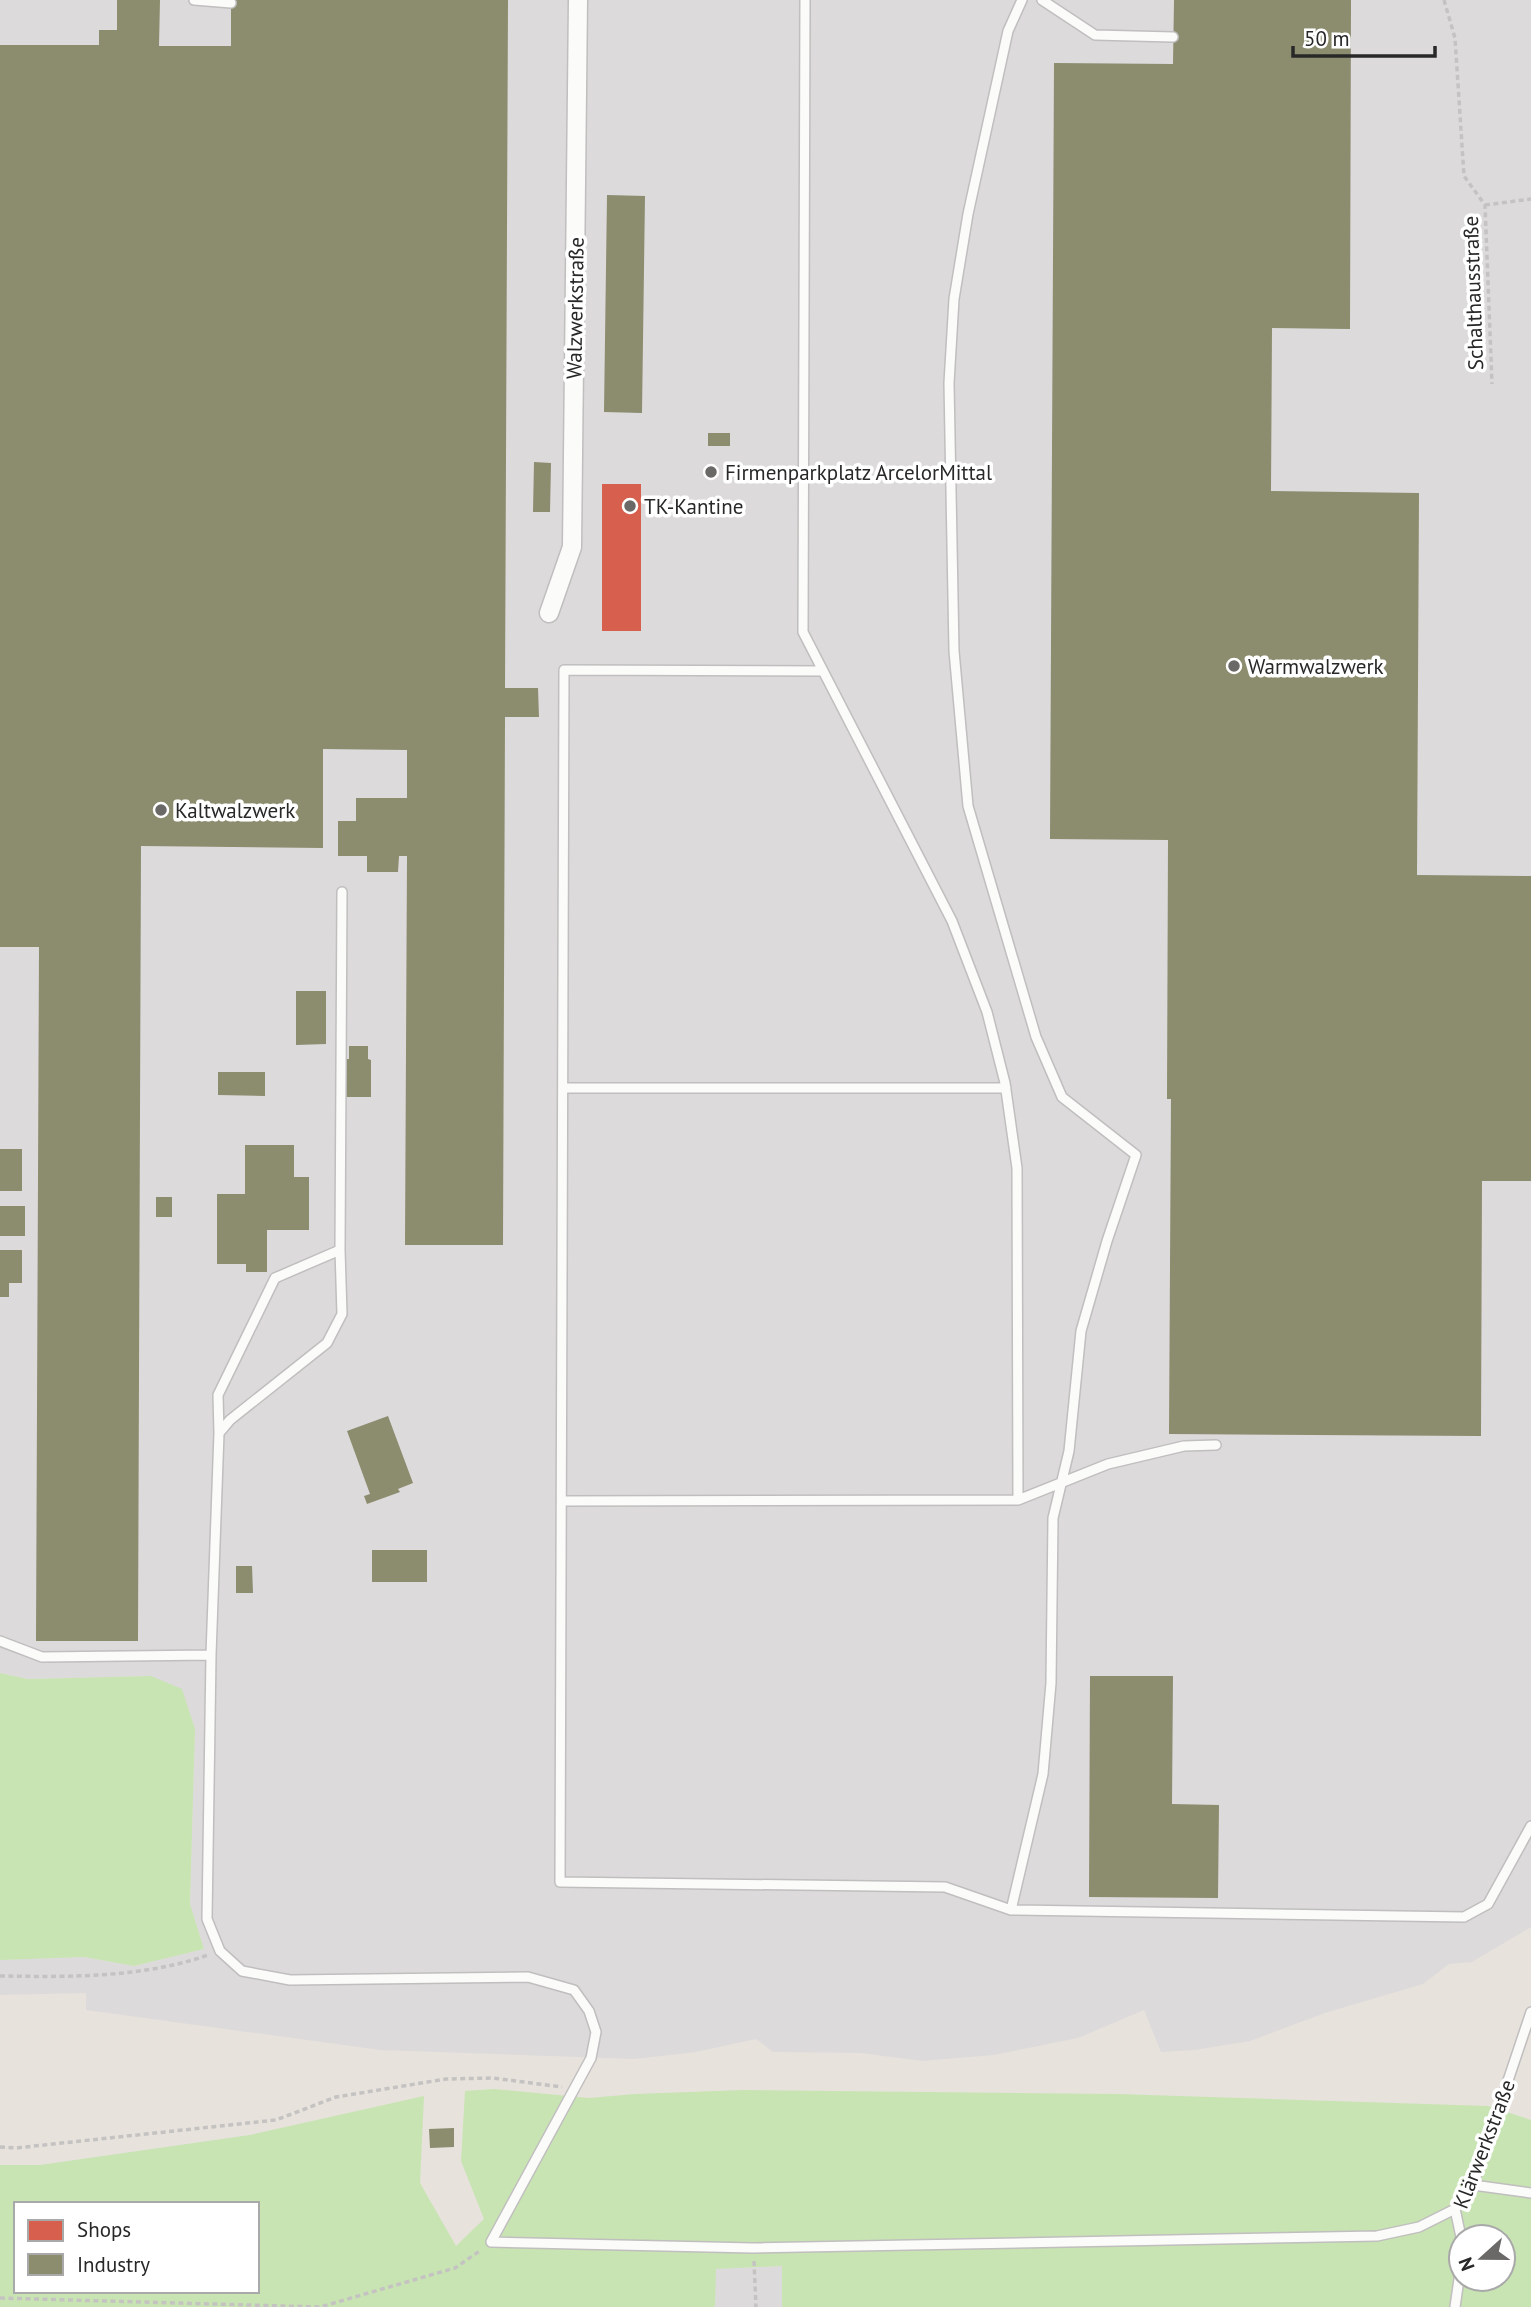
<svg xmlns="http://www.w3.org/2000/svg" width="1531" height="2307" viewBox="0 0 1531 2307" font-family="'PT Sans',sans-serif">
<rect width="100%" height="100%" fill="#e7e2dc"/>
<path fill="#dddadc" d="M0,0h1531v1927l-59,35 -23,2 -26,20 -98,29 -75,28 -55,9 -34,2 -17,-42 -66,28 -84,17 -72,6 -61,-8 -88,-1 -17,-13 -60,13 -62,7 -254,-9 -294,-40v-17l-86,2v-35l84,-3 50,9 70,-17 -14,-45 5,-175 -44,-53 -123,3 -28,-6z
M782,2266v41h-67v-38z"/>
<path fill="#c8e4b3" fill-rule="evenodd" d="M0,1673l28,6 123,-3 31,13 13,40 -5,175 14,45 -70,17 -50,-9 -84,3z
M494,2089l95,9 46,-4 108,-4 374,4 371,12 43,14v187h-749v-41l-66,3 -1,38h-715v-142h40l210,-30 174,-39 -4,87 36,63 28,-27 -23,-58 4,-70zM16,2204h241v87h-241zM1461,2237h42v42h-42z"/>
<path fill="#d6604d" d="M602,484h39v147h-39z"/>
<path fill="#8c8c6e" d="M117,0h43l-1,46h72v-46h277l-3,688h33l1,29h-34l-2,528h-98l2,-389h-8l-1,16h-31v-16h-29v-35h18v-23h51v-48l-84,-1v99l-182,-2 -3,795h-102l3,-694h-39v-902h99v-15h18z
M1174,0h177l-1,329 -78,-1 -1,163 148,2 -2,382 114,1v305h-49l-1,255 -312,-2 2,-335h-4l1,-259 -118,-1 4,-776 119,1z
M607,195l38,1 -3,217 -38,-1z
M708,433h22v13h-22z
M534,462l17,1 -1,49h-17z
M296,991h30v53l-30,1z
M349,1046h19v13l3,1v37h-27v-38h5z
M218,1072h47v24l-47,-1z
M245,1145h49v32h15v53h-42v42h-21v-8h-29v-70h28z
M0,1149h22v42h-22z
M156,1197h16v20h-16z
M0,1206h25v30h-25z
M0,1250h22v33h-13v14h-9z
M388,1416l25,67 -15,6 2,3 -33,12 -3,-8 6,-2 -23,-63z
M372,1550h55v32h-55z
M236,1566h16l1,27h-17z
M1090,1676h83l-1,128 47,1 -1,93 -129,-1z
M454,2128v19l-24,1 -1,-19z"/>
<g fill="none" stroke-linecap="round" stroke-linejoin="round">
<g stroke="#c0bebe" stroke-width="12">
<path id="service" d="M194,0l37,3
M805,0l-2,632 149,289 35,91 18,71 12,85 1,332
M1042,0l53,35 78,2
M823,671l-259,-1 -4,1212 385,5 66,23 453,7 24,-13 43,-78
M342,892l-2,358 -65,28 -57,117 1,38 -8,222 -4,264 13,32 22,20 48,9 238,-3 46,13 15,21 7,21 -5,26 -100,184 262,6 624,-12 42,-9 36,-18
M563,1088h443
M219,1433l11,-13 97,-77 15,-29 -2,-64
M562,1501l456,-1 90,-36 76,-18 32,-1
M0,1641l42,16 169,-2
M1011,1910l32,-136 8,-91 2,-165 16,-67 12,-120 26,-90 29,-86 -74,-58 -26,-60 -68,-231 -14,-155 -5,-268 5,-84 14,-85 40,-183 14,-31
M1473,2185l58,8
M1461,2237l-6,-28 18,-24 58,-173
M1455,2307l6,-42"/>
</g>
<g stroke="#c0bebe" stroke-width="21">
<path id="minor" d="M549,613l23,-66 6,-547"/>
</g>
<path stroke="#c4c3c2" stroke-width="3.5" stroke-dasharray="5 3.5" stroke-linecap="butt" d="M1444,0l11,38 9,138 21,29 7,179
M1485,205l46,-6
M0,1976c69,1 143,2 208,-21
M0,2147l16,1 260,-28 60,-23 110,-18 47,-1 69,9
M754,2261l2,46
M0,2298l320,9 135,-39 26,-18"/>
<use href="#service" stroke="#fbfbfa" stroke-width="9"/>
<use href="#minor" stroke="#fbfbfa" stroke-width="18"/>
</g>
<g fill="#6b6967" stroke="#fff" stroke-width="2.5">
<circle cx="711" cy="472" r="7"/>
<circle cx="630" cy="506" r="7"/>
<circle cx="1234" cy="666" r="7"/>
<circle cx="161" cy="810" r="7"/>
</g>
<g text-anchor="middle" dominant-baseline="central" stroke-width="7" stroke-linejoin="round" paint-order="stroke">
<g font-size="21" fill="#282828" stroke="#fff">
<text transform="translate(1473 293) rotate(-92)">Schalthausstraße</text>
<text transform="translate(575 308) rotate(-89)">Walzwerkstraße</text>
<text transform="translate(1484 2144) rotate(-69)">Klärwerkstraße</text>
</g>
<g font-size="21" fill="#282828" stroke="#fff" text-anchor="start">
<text x="725" y="472">Firmenparkplatz ArcelorMittal</text>
<text x="644" y="506">TK-Kantine</text>
<text x="1248" y="666">Warmwalzwerk</text>
<text x="175" y="810">Kaltwalzwerk</text>
</g>
</g>
<rect x="14" y="2202" width="245" height="91" fill="#ffffff" stroke="#a9a9a9" stroke-width="2"/>
<rect x="28" y="2220" width="35" height="21" fill="#d6604d" stroke="#a9a9a9" stroke-width="2"/>
<text x="77" y="2237" font-size="21" fill="#282828">Shops</text>
<rect x="28" y="2254" width="35" height="21" fill="#8c8c6e" stroke="#a9a9a9" stroke-width="2"/>
<text x="77" y="2272" font-size="21" fill="#282828">Industry</text>
<g transform="translate(1482 2258) rotate(249)"><circle r="33" fill="#ffffff" stroke="#a9a9a9" stroke-width="2"/>
<path d="M0-5L12 26L0 18L-12 26Z" fill="#6b6967"/>
<text y="-10" font-size="19" font-weight="bold" text-anchor="middle" fill="#282828">N</text>
</g>
<path d="M1293 46v10h142v-10" fill="none" stroke="#282828" stroke-width="3.5"/>
<text x="1304" y="46" font-size="21" fill="#282828" stroke="#ffffff" stroke-width="5" paint-order="stroke">50 m</text>
</svg>
